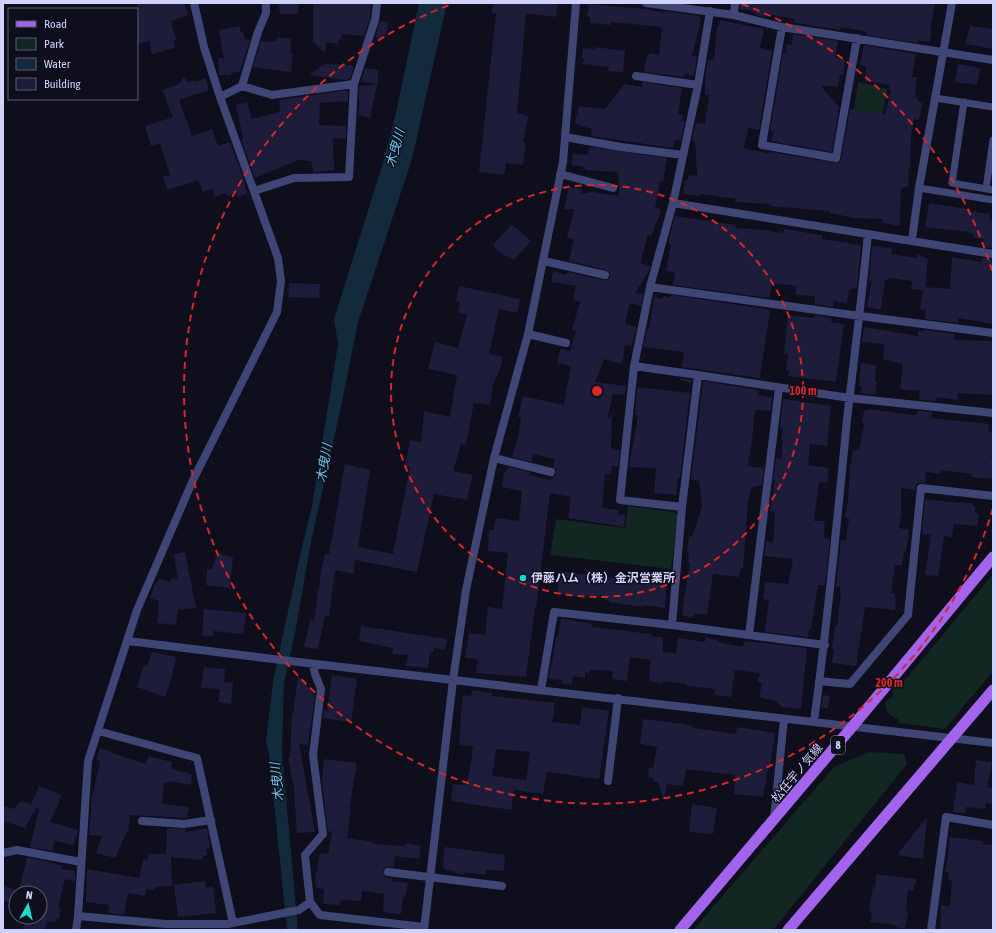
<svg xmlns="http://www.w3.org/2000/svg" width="996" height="933" viewBox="0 0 996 933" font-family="'Asap Condensed','Noto Sans JP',sans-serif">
<rect width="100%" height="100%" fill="#0e0e1c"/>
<path fill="#122622" d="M858,82l30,7 -6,26 -28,-3z
M628,506l46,6 4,4 -7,53 -121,-14 6,-36 69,9z
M993,574v97l-48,58 -46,-6 -1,-4c-10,-4 -12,-7 -13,-17l8,-6 -1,-8 3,-1 12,-9z
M868,752l36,2 3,10 -134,166h-80l141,-163z"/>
<path fill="#122a3c" d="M419,3h28l-35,156 -54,163 -15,75 -33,150 -15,86 -11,50 -2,69 16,178h-11l-18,-176 -3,-12 7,-61 27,-125 12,-50 26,-162 -4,-25 49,-156 13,-50z"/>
<path fill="#1e1c3b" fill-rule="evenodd" d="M137,3h47l4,12 -17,6 5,19 -3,1 2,7 -23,6 -3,-13 -12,3z
M278,3h21l-1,11h-18z
M313,3h58l-1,16 -6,17 -22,-2 -2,7h-2v3l-12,-2 -1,11 -12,-11z
M493,3h65l-2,14 -30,-4 -9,100 11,3 -5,27h3l-3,22 -17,-2 -2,12 -25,-3 17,-159h-4z
M740,3h195l-5,27h2l-2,12 -12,-2v3l-52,-8 1,-3 -26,-5 -1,3 -45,-7v-4l-28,-5 -1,3 -7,-1 -6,-5 -13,-2z
M589,4l56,5 19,4 1,-2 34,5 2,4 -9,36 5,1 -3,19 -10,-2v3l-40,-5 2,-14 4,-5 9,2 3,-28 -51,-5v3l-21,-2v-6l-3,-1z
M720,20l44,9 -4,19 12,3 -13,79 -11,-2 -4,20 25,6v-2l69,11 3,-4 9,-50 35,6 6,-25 -3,-1 2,-4 -25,-4 1,-15 -6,-1 4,-20 52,9 -4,23h5l-2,20h2l1,4 4,2 -3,17 -5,-1 -3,17 -1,31 -1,-1 -1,21 -7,1 -1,38 -18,-3 1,-4 -28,-1 -26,-5v-2l-60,-5 1,-2 -35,-2 1,-3 -36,-5v2l-17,-2 2,-14h3v-5l9,1 -2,-35h-3l4,-18 9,1 4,-29h-4v-17l3,-19 6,1 3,-33h2z
M380,21l8,1 -3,17 -10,-1z
M240,26v5l3,1 2,7 5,1 -8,26h-1l-1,6 -9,1v2h-12l-1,-17h6l-5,-28z
M970,26l23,3v20l-28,-5z
M793,34l45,7 -3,17 10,2 -2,15h-3l-2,12 -18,-2 19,22 -7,45 -61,-11 2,-9 -3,-1 13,-78h3l1,-9 5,1z
M277,37l14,2 -1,14h3l-2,19 -38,-5 8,-26 15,1z
M595,47l30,4 -2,21 -15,-1 1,-4 -26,-3 1,-5 -2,-1 1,-10 12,1z
M325,64l27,1v1l2,1 -4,12 -5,1 -36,-5z
M958,64l22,4 -3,17 -22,-3z
M365,68l14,2 -2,14 -16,-2z
M184,77l3,5 7,-1 1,1 11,-4 3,12 -30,10 13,36 20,-7 6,17 12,-4 15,40h-1l3,12 -10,3 -2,-5 -7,5 -2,-4 -11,4 -3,-8 -9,3 -5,-12 -31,10 -4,-13 7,-2 -10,-32 -9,3 -6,-20 28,-9 -11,-27 17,-6z
M642,82l40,6 -4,26 5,1 -1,6h3l-4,19h-6l-2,8 -82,-12 1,-7 -17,-5 4,-18 26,3v-2h2l17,-23 18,3z
M377,84l-7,34 -12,-3 2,-15h-1v-14z
M348,90v11l-28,2 -1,22 27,1v13l-13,-1 1,32 -20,2 -3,-11 -13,-1 -43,18 -14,-39 2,-1 -7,-33 11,-3 5,17 28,-7 -1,-12z
M589,147l78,11 -4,24 -3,-1 -5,27 6,1 -1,5 -9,22 -3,-1 -8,28 10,3 -1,5 -14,22 8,1 -2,12 -11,-3 -5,21 11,3 -4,19 -7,-1 -3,19 -18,-5 -9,23 31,4 -1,9 -12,-1 -6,26 5,-6 -1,34 9,2 -2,16h-6l-1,9 -6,-1 -3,34 17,2 -1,4 7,1 -1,12 -56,-9 3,-21 -21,-4 -14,115h-1l-9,69 -50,-4 2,-14 -13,-1 4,-25 16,2 3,-28 14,2 6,-56 -20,-2 1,-21h5l2,-12 23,3 3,-30 -20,-4 2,-14 5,-6 21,5 -1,3 22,5 1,-3 3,-1 1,-3v-3l-3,-3 2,-8 -22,-5 -1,8 -20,-5 6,-19 3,-21h-3l5,-21 41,9 7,-39 -14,-3 3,-14 10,2 6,-20 -4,-1 8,-28 -7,-2 3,-14 -25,-4 2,-11 13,4 1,-3 37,8 5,-1 1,-3 -1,-5 -3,-1 -37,-9 5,-22 -7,-1 7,-29h-10l5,-22 13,2 -1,5 12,-2 26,4 -1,-24 -32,-2 -2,-3 -12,-2 1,-11 15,1z
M929,203l39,6v2l22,3 -1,6 4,1v27l-10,-1 1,-8 -11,-1 1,-4 -5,-1v-1l-44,-5z
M675,216l61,9 -1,3 29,2 15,3 1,-2 4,2v-4l38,6v4l39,6 -4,42 -8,3 -2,13 -14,-2v6l-18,-3v-8l-19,-1v-9l-24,-3 -3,15 -96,-13 2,-13 -9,-1 5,-27 -3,-1 1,-5z
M512,224l19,17 -17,19 -14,-7 -7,-8z
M875,246l17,2 -1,6 26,4v-4l11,5 -3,28 25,2 2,-32 29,5 1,-4 11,1v65l-34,-6 -1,5 -33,-4 1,-9 -6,-1 3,-19 -12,-1 1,-8 -24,-3 -1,2h-2l-4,30 -14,-3 5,-27 -3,2 3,-35z
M289,283l31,1 -1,14 -31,-1z
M459,286l61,13 -3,14 -18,-4 -10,45 14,3 -3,12 -7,15 -3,21 -16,-2 -8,42 -5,-1 -8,27 20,4 -6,25 -33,-6 -17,78 -62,-12 -1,14 -19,-4 -6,47 -4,-1 -7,33 -14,-2 6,-27 4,1 4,-31h1l2,-19 4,-17h4l16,-90 25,6 -12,77 35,7 17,-87 -5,-1 5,-26 11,2 3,-31 26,6 7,-42 -29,-6 7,-27 23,6 9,-34 -9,-1 2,-10 -4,-2z
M671,295l95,14v1h4l-10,68 -78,-11 2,-15 -41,-5 4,-17 2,-1 5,-32 8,2 1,-3 7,2z
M788,315l26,3v-3l17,3v4l13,2 -8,58 -48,-6 1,-5 -3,-1 2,-15 -4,-1z
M864,327l54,9v-5l5,1v-2l32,4 -1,6 39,1v54l-35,-2 -1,7 -21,-3 -1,4 -16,-1 1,-9 -20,-2 3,-25 -20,-5 1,-15 -22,-2z
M861,363l15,2 -1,17h2l-2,13 -14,-2 1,-7 -3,-1z
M680,378l12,2 -1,3 -11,-3z
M703,381l55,9 -1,5 15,2 -1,14 -16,-1 -3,30 -4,26 16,2 -2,17 -11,3 -3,14 -5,66h-2l-2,9 -26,-3 -6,40h-13v3l-11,-1 -1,-6 8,-47 -2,-1 1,-9h-2l2,-17 3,1 10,-30 -3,-26 -8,-2z
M637,387l53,6 -10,85h-2l-2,17 -22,-2 2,-25 -27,-1 9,-52h-3z
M783,399l48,7 -4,40 -17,-2 -2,21 21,3 -2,15 -8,-1 -5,39h11l-1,15 1,2 5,1 -5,46h-7l-7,44h-2l-1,8 -43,-5 4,-32 -6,-1 2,-17 23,2 5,-25 -29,-3 2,-15 7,1 2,-30 -5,-1 5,-31 -2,1 3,-23 5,1 2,-19 -2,-1 2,-10h-3z
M869,409l43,6h5l1,-4 14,1 -1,6 58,6 -1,7 5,1v13l-2,13h2v14l-1,7 -20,-2v-3l-31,-4 -1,4 -14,-2 -1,11h-7l-2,2 -1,5 -14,-2v22h1l-3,18 10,2 -3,22 -2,-1 -2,14h-7l-4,28 4,1v4l1,1 -1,11 -30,-3 -9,59 -24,-3 2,-13 -2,-1 3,-23h2l4,-32 -1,-1v-6h-4l5,-47 5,1 3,-23 -4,-1 3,-15 2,-33 3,-19 6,1 5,-28h-2l2,-13 5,1z
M925,499l34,4v-1l14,1 -1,2 3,1v6l4,2 -2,12 -23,-2 -2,13 -8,-1 -6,40 -13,-1 6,-40 -9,-1z
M185,552l11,56 -18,2 -2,15 -19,-2 2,-22 -9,-3 5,-14 5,-6 10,4 2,-4 6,2 -4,-26z
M217,553l16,4 -3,31 -24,-3 1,-16h5z
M560,571l47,7v-1l23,3v-1l36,5 -1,24 -23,-3v2l-33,-5v-2h-4v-3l-25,-2 -1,2 -22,-4z
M204,609l42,4 -3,21 -30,-3v5h-11z
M561,618l31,6v3l59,7 1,3h11v15l13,1 2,-15 27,4v-5l12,3v2l26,5 1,-6 63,7 -6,61 -20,-2v-2l-3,-1v-2l-19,-5 3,-14 -5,-1 3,-9 -25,-3 -4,27 -17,-2 1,-6 -28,-3v-2l-24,-3v3l-14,-3 2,-21 -21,-3 -3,24 -15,-2 1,-8 -23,-1 -1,3 -4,-1v6l-12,-2 -1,9 -10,-2v-3l-14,-1 3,-14h1l4,-29h2z
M361,626l86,13 -2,11 -11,-2 -1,4h-3l-2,16 -22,-2 2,-11 -16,-1 1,-6 -34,-7z
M152,652l24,5 -5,23 -6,17 -28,-10 7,-22 3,1z
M204,667l21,2 -1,13 9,1 -2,21 -13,-2 2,-13 -19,-1z
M332,675l25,4 -6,43 -28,-4 1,-10 3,4z
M298,676l17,20 -7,49 -9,-1 16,88 -18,1 -3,-45 -6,-30h2l2,-45 1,1z
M472,690l20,3v3l63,7 -3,19 28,3 2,-18 27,4 -10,68 -52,-7 -4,22 -29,-4 -3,20 -60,-9 2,-17 13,1 5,-21 2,-18 -14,-1 2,-22h-1l3,-28 8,1zM496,749l34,3 -4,28 -34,-4z
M823,695l7,1 -2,12h-7z
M643,719l40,5 10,2v2l43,6 1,-7 38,6 -5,36 -2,-1 -5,29 -29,-3 1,-19 -49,-6 -3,17 -16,-2 -3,16 -6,-18h-5v-4l-5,-1 1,-9h4l4,-21 -17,-3z
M100,748l10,3 -1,1 37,12 2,-8 24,6 -1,7 21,5 -1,11 -22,-4 -1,2h-4l-2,21 27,3 -2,11 -57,-3 -2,17h-1l-12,26 -19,-5 6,-17 -13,-1 3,-41h1l7,-33 -4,-1z
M324,759l33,4 -8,46h2l-4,29 27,4 -1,2 32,2v-3l16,3 -2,13 -24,-3 -1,11h-8l-3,4 2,6 7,1v3l16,2 -3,14h-2l-2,17 -18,-2 1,-18 -22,-3 -1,10 -20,-1 -1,5 -17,-1 1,-15 -8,-1 -1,-10 1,-6h1l3,-19 8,1 4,-23 -4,1 -6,-50z
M976,760l16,2 -5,25 6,1v16l-7,-1 -1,6 -19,-2 -1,6 -12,-1 4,-30 17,3z
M39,786l23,9 -12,27 28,8 -5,15 -18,-4 -3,10 -22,-4 9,-38 -3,-1 -11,20 -22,-7v-15l11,3 7,-8 10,3z
M692,804l25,4 -4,26 -24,-2z
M927,817l-4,42 -26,-4z
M167,828l19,1 -1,3 22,-4 3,20 -4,1 1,6 -4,1v3l-10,1v-1l-22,-2 1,29 -17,1 -1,3 -8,-1 -1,7 -17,-3 -4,22 -16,-2 1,-8 -23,-3 1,-33 52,9 4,-18 5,1v-7h18z
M950,837l33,4 -1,3 11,1v69l-1,7 1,1v8h-53l1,-25 9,1 2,-25 -4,-1 1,-8h-4l4,-20h-1z
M444,847l61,8 -1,16 -18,-1v5l-21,-3v2l-11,-1 1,-2 -10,-1 -2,-4z
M27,857l23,5 -1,1 13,2 -1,4 14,2v10l-10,-2 -7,29 3,1 -2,10h-3v3l-9,-1 -2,9h-22l3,-13h14v-24h-22z
M876,874l41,5 -4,11h-5l-2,21 2,1 -3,17 -9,-2 -1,-2 -25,-3 2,-9 -3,-1 4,-25h2z
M205,881l1,7 7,-2 3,27 -38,4 -4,-32z
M3,885l13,5v14l-13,-4z"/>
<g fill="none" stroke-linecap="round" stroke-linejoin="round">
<path stroke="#3f4676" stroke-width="7" d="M935,98l58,9
M964,102l-12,81 41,7
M919,188l74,12
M986,189l7,-49"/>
<path stroke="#3f4676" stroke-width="8" d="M646,3l88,12 48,12 211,33
M734,15l1,-12
M782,27l-20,118 74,13 21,-120
M636,76l62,9
M242,86l30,9 82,-11 21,-64 2,-17
M220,97l22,-11 16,-54 8,-19v-10
M565,137l56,10 62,8
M560,174l53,14
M254,191l40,-13 55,-1 5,-93
M673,203l320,51
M912,240l7,-52 33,-185
M544,261l61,14
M650,287l210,29 133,17
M528,334l38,9
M634,366l64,9
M494,458l57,14
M682,507l-62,-7 14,-134 16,-79 23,-84 25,-118 12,-74
M672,625l10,-118 16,-132 152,23 143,15
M749,635l30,-247
M128,641l145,18 720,84
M313,664l2,10 6,15 -8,66 10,79 -18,21 5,47 10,13 104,12
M819,681l31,3 58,-69 13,-127 72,8
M541,690l13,-78 118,13 153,20
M814,721c14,-100 23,-200 33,-301 7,-62 15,-124 21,-186
M98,731l99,27 36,165
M608,781l10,-83
M774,819l10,-100
M142,821l42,3 27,-4
M3,853l14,-3 64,12
M388,872l114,14
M78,916l88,8h62l71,-14 11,-8
M76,930l2,-14 10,-155 49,-151 56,-130 84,-168 4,-31 -3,-23 -58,-161 -16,-50 -10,-44
M931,930l15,-113 47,8"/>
<path stroke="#3f4676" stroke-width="8" d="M424,930l29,-250 13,-90 28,-132 34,-124 35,-172 13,-159"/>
<path stroke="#a264ec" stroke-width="11" d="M680,930l172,-203 141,-170
M788,930l205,-240"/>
</g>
<g fill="none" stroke="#d62828" stroke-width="2" stroke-dasharray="7 5">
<circle cx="597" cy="391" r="206"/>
<path d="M993 508A413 413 0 1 1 452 4M742 4A413 413 0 0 1 993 274"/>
</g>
<circle fill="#1bd9cc" stroke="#0e0e1c" stroke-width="1.5" cx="523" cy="578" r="4"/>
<g text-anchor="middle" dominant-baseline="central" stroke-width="3" stroke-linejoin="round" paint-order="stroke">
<rect fill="#0e0e1c" stroke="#9597b7" stroke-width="1" x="831" y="736" width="14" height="18" rx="3"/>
<g font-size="11" font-weight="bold" fill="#cfd2f9">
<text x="838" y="745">8</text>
</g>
<g font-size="12" font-weight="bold" fill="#cfd2f9" stroke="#0e0e1c" text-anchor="start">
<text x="531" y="578">伊藤ハム（株）金沢営業所</text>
</g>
<g font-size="12" fill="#cfd2f9" stroke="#0e0e1c">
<text transform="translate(797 773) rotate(-50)">松任宇ノ気線</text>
</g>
<g font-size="13" font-style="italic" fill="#6ac6ec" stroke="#0e0e1c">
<text transform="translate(395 148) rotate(-74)">木曳川</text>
<text transform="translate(324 463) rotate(-80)">木曳川</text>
<text transform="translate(277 782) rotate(-96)">木曳川</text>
</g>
</g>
<circle cx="597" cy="391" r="6" fill="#d62828" stroke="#0e0e1c" stroke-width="2"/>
<g font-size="12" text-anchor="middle" font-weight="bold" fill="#d62828" stroke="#0e0e1c" stroke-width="3" stroke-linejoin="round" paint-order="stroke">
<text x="803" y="395">100 m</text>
<text x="889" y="687">200 m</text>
</g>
<rect width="996" height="933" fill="none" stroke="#cfd2f9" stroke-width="8"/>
<rect x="8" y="8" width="130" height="92" fill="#0e0e1c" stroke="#5b5c74"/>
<rect x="16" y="21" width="20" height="6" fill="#a264ec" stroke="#5b5c74"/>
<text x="44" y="28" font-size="12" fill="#cfd2f9">Road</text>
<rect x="16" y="38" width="20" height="12" fill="#122622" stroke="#5b5c74"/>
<text x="44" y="48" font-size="12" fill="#cfd2f9">Park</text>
<rect x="16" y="58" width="20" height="12" fill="#122a3c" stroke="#5b5c74"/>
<text x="44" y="68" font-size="12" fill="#cfd2f9">Water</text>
<rect x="16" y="78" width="20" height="12" fill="#1e1c3b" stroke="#5b5c74"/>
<text x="44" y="88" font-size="12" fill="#cfd2f9">Building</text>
<g transform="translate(28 905) rotate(8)"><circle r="19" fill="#0e0e1c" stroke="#5b5c74"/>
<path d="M0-3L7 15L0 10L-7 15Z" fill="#1bd9cc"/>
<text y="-6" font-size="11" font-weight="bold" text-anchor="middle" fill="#cfd2f9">N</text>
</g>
</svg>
